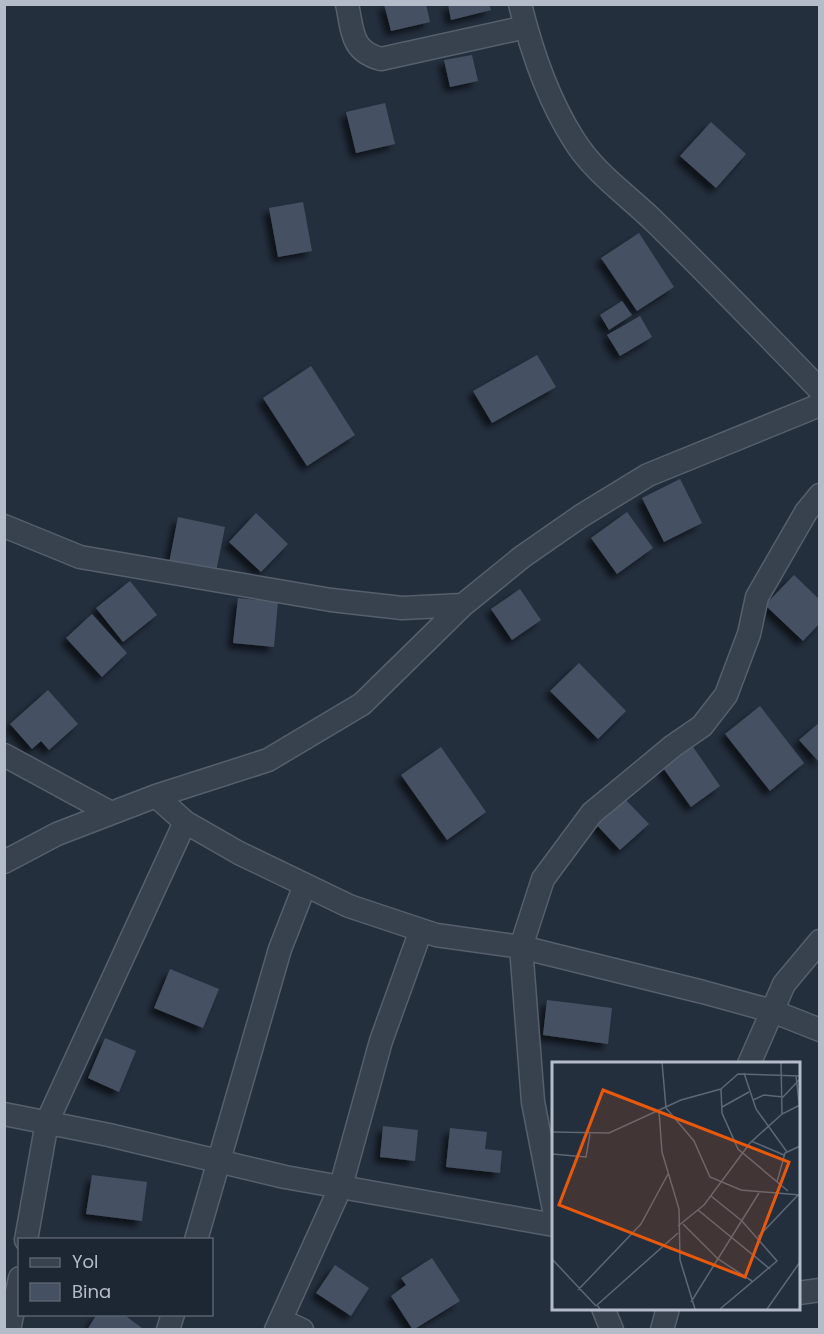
<svg xmlns="http://www.w3.org/2000/svg" width="824" height="1334" viewBox="0 0 824 1334" font-family="Poppins,sans-serif">
<defs>
<filter id="shadow"><feDropShadow dx="-5.5" dy="5.5" stdDeviation="3" flood-color="#0009"/></filter>
</defs>
<rect width="100%" height="100%" fill="#242f3e"/>
<path fill="#455162" filter="url(#shadow)" d="M384,4h42l4,18 -39,9z
M448,4h41l2,6 -40,10z
M472,55l6,26 -28,6 -6,-27z
M385,103l10,41 -39,9 -10,-41z
M711,122l35,32 -30,34 -36,-32z
M303,202l9,49 -34,6 -9,-49z
M639,233l35,54 -37,24 -36,-53z
M622,301l10,14 -23,15 -9,-15z
M640,316l12,21 -32,19 -13,-21z
M537,355l19,32 -64,36 -19,-32z
M311,366l44,69 -48,31 -44,-68z
M680,479l22,44 -38,19 -22,-44z
M627,512l26,36 -36,26 -26,-36z
M256,513l32,31 -27,28 -32,-30z
M178,517l47,10 -9,45 -47,-9z
M794,575l26,25v23l-17,18 -38,-36z
M130,581l27,34 -34,27 -27,-34z
M520,589l21,31 -29,20 -21,-31z
M238,598l40,4 -4,45 -41,-4z
M92,614l35,39 -25,24 -36,-39z
M579,663l47,48 -28,28 -48,-48z
M48,690l30,34 -29,26 -8,-9 -9,8 -22,-25z
M760,706l44,57 -34,28 -45,-57z
M820,722v41l-21,-23z
M691,744l29,42 -29,21 -30,-42z
M441,747l45,65 -39,28 -46,-65z
M621,795l28,29 -29,26 -27,-29z
M170,969l49,20 -16,39 -49,-20z
M547,1000l65,8 -4,36 -65,-9z
M105,1038l31,13 -17,41 -31,-14z
M383,1126l35,4 -3,31 -35,-4z
M450,1128l37,4 -2,17 17,2 -2,22 -54,-6z
M92,1175l55,7 -5,39 -56,-7z
M432,1258l28,43 -47,29 -22,-34 15,-11 -5,-7z
M335,1265l34,23 -18,28 -35,-23z
M97,1314h26l19,14 -55,2z"/>
<g fill="none" stroke-linecap="round" stroke-linejoin="round">
<g stroke="#565f6c" stroke-width="25">
<path id="minor" d="M347,4c6,28 4,47 34,55l145,-32
M520,4c11,45 29,97 54,136 21,34 55,56 83,84 55,54 109,110 163,166
M4,526l76,31 251,43 71,8 61,-3
M4,755l107,58
M156,796l29,26 54,31 110,53 87,29 85,12 182,45 69,19 48,19
M4,862l53,-28 99,-38 112,-36 94,-56 101,-99 59,-48 59,-41 67,-41 172,-70
M749,1064l35,-80 36,-43
M4,1114l105,21 176,42 269,48
M554,1210l-21,-108 -12,-155 22,-68 49,-66 81,-67 29,-20 24,-31 23,-61 8,-37 49,-85 14,-17
M26,1240l21,-118 138,-300
M196,1240l84,-291 25,-64
M798,1293l22,-3
M603,1308l9,22
M281,1320l21,10
M9,1330l11,-52
M168,1330l5,-16
M276,1330l65,-144 40,-145 40,-111
M662,1330l6,-22"/>
</g>
<use href="#minor" stroke="#38414e" stroke-width="22"/>
</g>
<g transform="translate(552 1062)">
<rect width="248" height="248" fill="#242f3e"/>
<path fill="none" stroke="#5e6776" stroke-width="1.5" d="M110,0l4,46 28,33 16,36 31,13 59,5M229,0l1,52M192,11l12,36 31,43M244,14l4,35M201,38l11,-5 19,2 17,-18M170,45l27,-15M107,49l3,41 17,57 1,51 15,49M0,70l57,1 72,-33 40,-11M199,79l33,14M0,92l34,3 4,-23M225,120l8,-29 15,-7M236,129l-50,-42 -16,-36 -1,-24 17,-15 62,2M159,134l31,25 35,40 -57,48M146,148l72,59M131,162l35,35 34,22M126,164l26,-21 46,-62 32,-29 18,-9M206,175l40,-42M0,197l44,47M26,228l63,-66 27,-50M139,240l68,-109M48,247l-3,-4 81,-72M215,247l33,-47"/>
<path fill="#e8590c" fill-opacity="0.15" stroke="#e8590c" stroke-width="3" d="M51,28l186,72 -44,115 -186,-72z"/>
<rect width="248" height="248" fill="none" stroke="#b4bcc9" stroke-width="3"/>
</g>
<rect width="824" height="1334" fill="none" stroke="#b4bcc9" stroke-width="12"/>
<rect x="18" y="1238" width="195" height="78" fill="#1d2633" stroke="#59626f" stroke-width="1.5"/>
<rect x="30" y="1258" width="30" height="9" fill="#38414e" stroke="#59626f" stroke-width="1.5"/>
<text x="72" y="1268" font-size="18" fill="#b4bcc9">Yol</text>
<rect x="30" y="1283" width="30" height="18" fill="#455162" stroke="#59626f" stroke-width="1.5"/>
<text x="72" y="1298" font-size="18" fill="#b4bcc9">Bina</text>
</svg>
